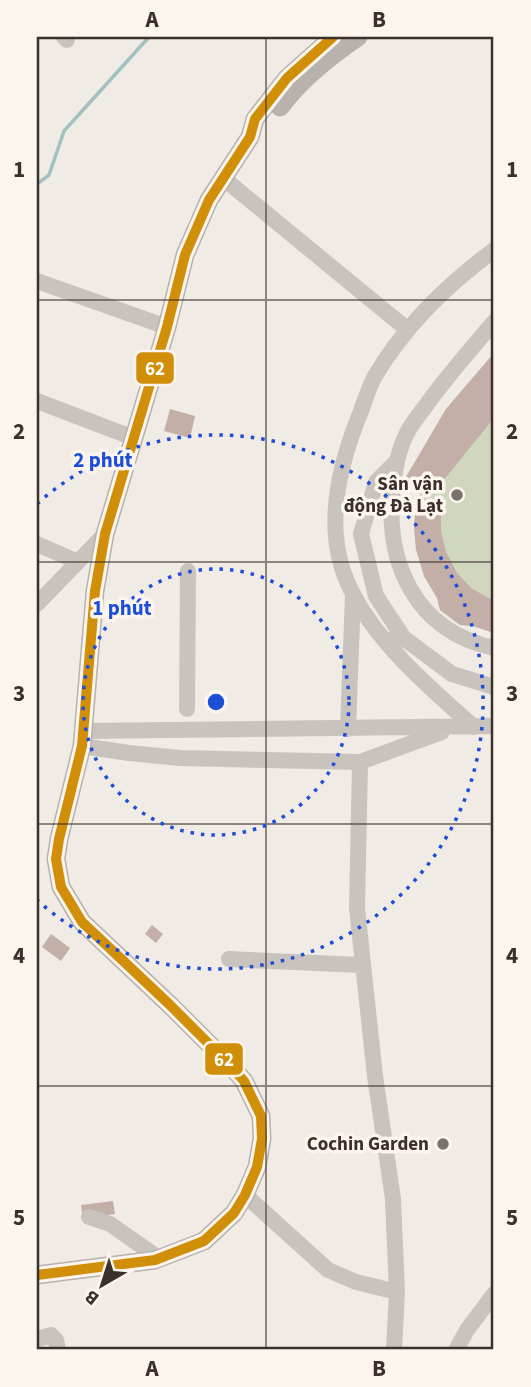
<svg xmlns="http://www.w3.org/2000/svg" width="531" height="1387" viewBox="0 0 531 1387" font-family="'Source Sans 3',sans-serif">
<rect width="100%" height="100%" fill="#f0ebe5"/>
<path fill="#d1d6bf" d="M494,353v280l-21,-7 -13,-1 -20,-15 -3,-12 -13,-22 -8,-27 -2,-22 2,-23 6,-18 -16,-9 40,-68z"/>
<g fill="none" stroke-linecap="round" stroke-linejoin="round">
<path stroke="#a1c2c1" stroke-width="3.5" d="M37,184l12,-9 15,-44 85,-94"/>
</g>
<path fill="#c3afa7" d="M494,353v65l-60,74 -28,-15 40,-68z
M170,409l25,7 -5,22 -26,-7z
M416,504l25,5v22l5,21 11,21 14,15 23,13v32l-21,-7 -13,-1 -20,-15 -3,-12 -13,-22 -8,-27 -2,-22z
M152,925l11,9 -7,9 -11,-9z
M51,934l19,14 -9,13 -19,-14z
M113,1201l2,13 -32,5 -2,-14z"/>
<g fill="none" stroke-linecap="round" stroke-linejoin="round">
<path stroke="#c9c3be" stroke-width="16" d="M64,37l3,3
M223,178l185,152
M37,281l130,46
M494,322c-23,27 -46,53 -67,82 -7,10 -16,20 -21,31 -8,16 -11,33 -13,51 -9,76 22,145 101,162
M37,401l97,37
M396,462l-20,20 -15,52 15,62 29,44
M37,544l39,17
M37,604l68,-70
M397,633l55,41 42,13
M187,709l1,-138
M474,727c-43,-38 -98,-85 -123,-137 -29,-57 -13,-123 10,-179 4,-11 8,-24 14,-35 29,-49 73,-92 119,-126
M348,729l5,-134
M84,731l410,-5
M82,746l47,7 51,5 180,4 82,-30
M360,762l-3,146 18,168 18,123 4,93 -3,58
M229,959l132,6
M245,1195l83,75 28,12 41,10
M89,1217l21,7 50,35
M37,1339l14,-4 5,5 2,10
M456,1350l11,-20 27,-36"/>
<path stroke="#b8b1ad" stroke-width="19" d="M280,107c21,-28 50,-51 78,-70
M37,1275l118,-15 49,-19 30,-28 11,-18 12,-28 5,-28 -1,-23 -17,-35 -17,-19 -57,-57 -88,-83 -21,-35 -5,-28 3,-20 23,-93 13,-155 10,-57 62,-207 18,-72 24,-55 41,-63 5,-18 32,-41 46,-41"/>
<g stroke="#fbf5ee" stroke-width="16">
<path id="bus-1" d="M37,1275l118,-15 49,-19 30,-28 11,-18 12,-28 5,-28 -1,-23 -17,-35 -17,-19 -57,-57 -88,-83 -21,-35 -5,-28 3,-20 23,-93 13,-155 10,-57 62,-207 18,-72 24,-55 41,-63 5,-18 32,-41 46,-41"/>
</g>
<use href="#bus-1" stroke="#d18e09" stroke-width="10"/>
</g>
<path fill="none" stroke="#3b302b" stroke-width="2" stroke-opacity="0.55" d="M266,37v1313M37,300h457M37,562h457M37,824h457M37,1086h457"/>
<g fill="none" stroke="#1d4ed8" stroke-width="3.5" stroke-dasharray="3.5 7">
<circle cx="216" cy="702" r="133"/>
<path d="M37 504A267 267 0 1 1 37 900"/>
</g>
<g fill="#7a716c" stroke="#fbf5ee" stroke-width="2.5">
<circle cx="457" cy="495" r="7"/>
<circle cx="443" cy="1144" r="7"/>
</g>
<g text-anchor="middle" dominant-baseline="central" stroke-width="7" stroke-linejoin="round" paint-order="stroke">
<g font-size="19" font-weight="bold" fill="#3b302b" stroke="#fbf5ee" text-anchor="end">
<text x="443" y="484">Sân vận<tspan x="443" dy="22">động Đà Lạt</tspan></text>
<text x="429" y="1144">Cochin Garden</text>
</g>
</g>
<circle cx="216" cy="702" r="10" fill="#1d4ed8" stroke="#fbf5ee" stroke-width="3.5"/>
<g font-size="21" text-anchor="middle" font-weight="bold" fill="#1d4ed8" stroke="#fbf5ee" stroke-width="7" stroke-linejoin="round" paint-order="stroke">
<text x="103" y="467">2 phút</text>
<text x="122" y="615">1 phút</text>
</g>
<g stroke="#fbf5ee" stroke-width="2.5">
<rect x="135" y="351" width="40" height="34" rx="7" fill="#d18e09"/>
<rect x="204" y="1042" width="40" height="34" rx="7" fill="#d18e09"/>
</g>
<g font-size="19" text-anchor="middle" font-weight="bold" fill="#fff">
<text x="155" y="375">62</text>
<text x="224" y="1066">62</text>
</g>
<rect width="531" height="1387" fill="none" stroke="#fbf5ee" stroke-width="77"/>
<g transform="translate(102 1285) rotate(219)" stroke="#fbf5ee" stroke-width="5" paint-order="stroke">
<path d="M0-5L12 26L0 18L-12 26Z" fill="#3b302b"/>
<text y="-10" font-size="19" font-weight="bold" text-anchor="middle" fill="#3b302b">B</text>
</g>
<rect x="38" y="38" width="454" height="1310" fill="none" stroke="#3b302b" stroke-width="2.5"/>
<g font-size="23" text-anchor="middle" font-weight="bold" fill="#3b302b">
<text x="152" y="27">A</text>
<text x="379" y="27">B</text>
<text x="19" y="177">1</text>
<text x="512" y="177">1</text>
<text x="19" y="439">2</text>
<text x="512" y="439">2</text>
<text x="19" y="701">3</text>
<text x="512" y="701">3</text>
<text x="19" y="963">4</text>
<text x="512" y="963">4</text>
<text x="19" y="1225">5</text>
<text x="512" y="1225">5</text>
<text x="152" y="1376">A</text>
<text x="379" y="1376">B</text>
</g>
</svg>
